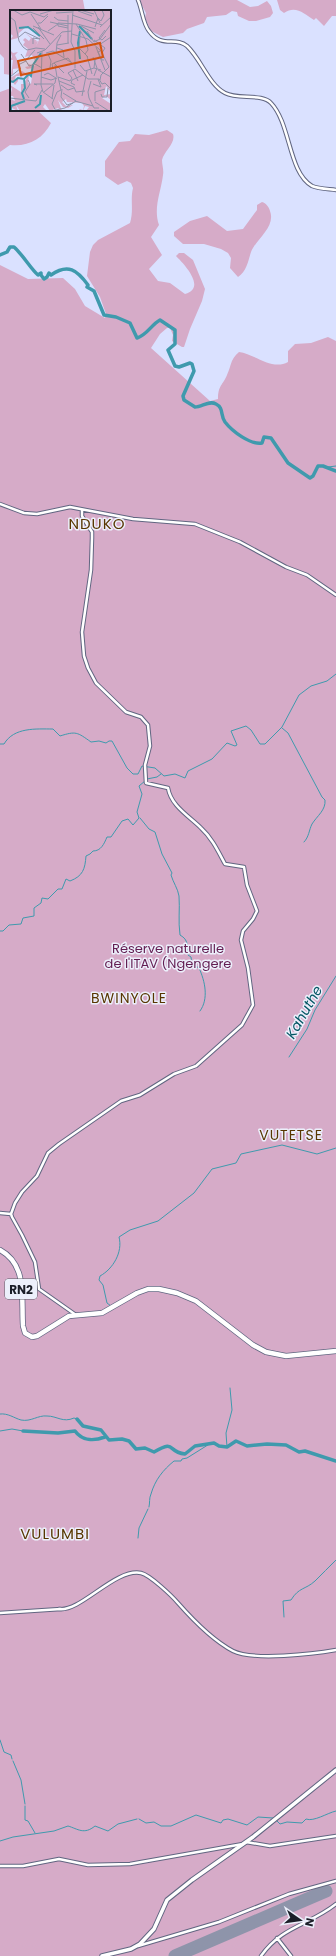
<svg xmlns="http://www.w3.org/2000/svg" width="336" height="1956" viewBox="0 0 336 1956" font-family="Poppins,sans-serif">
<rect width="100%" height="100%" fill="#dae1ff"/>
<path fill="#d6abc8" d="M0,0h83l2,11h-74v64l-7,-1v-16l-4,-4z
M139,0h98l13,7 8,-1 9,-5 4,5 2,7 -3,4 -14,4h-7l-11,-5 -1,-4 -5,-1 -6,4 -19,2 -3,6 -17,6 -4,4 -20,4 -12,-6 -6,-13 1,-5z
M277,0h59v16h-4l-8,10 -8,-8 -2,2c-10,-6 -18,-15 -30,-7l-4,-3z
M11,88v22h26l14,13c-8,16 -23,24 -41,22l-10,7v-60z
M167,130l6,4c3,9 -9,17 -11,26 0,5 2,10 1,15 -2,17 -10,33 -4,50l-8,12 11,18 -13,14 9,12 12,2 15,11c22,-6 -1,-30 -9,-38l3,-3h5l9,7 12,29 -3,12 -12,28 -6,18h-2l-10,-6 1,-6 -3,-7h-3l-7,6 -9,14 59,53 8,-2c0,-14 5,-14 9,-24 5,-11 3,-15 12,-23 16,2 33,19 49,10v-11l7,-7 16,-1 17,-6 8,4v1615h-336v-1691l28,14 35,-1 12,11 10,17 20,12 1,-4 -6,-17 -13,-21 3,-24 3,-7 5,-5 32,-17c4,-13 0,-23 3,-35l-2,-5 -4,-2 -9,4 -13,-9v-15l14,-19 11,-1 5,-7 14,1z
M262,202c4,1 7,5 8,9 6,16 -14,28 -19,41 -3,9 -4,19 -13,25l-8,-9 1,-10 -3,-5 -7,-4 -17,-5h-21l-9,-8v-4l16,-11 17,-5 20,15 16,-2 14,-19v-5z"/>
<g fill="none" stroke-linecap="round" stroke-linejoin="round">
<path stroke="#3f9aad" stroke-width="1" d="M328,467l8,-1
M282,728l6,5 34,64 3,3c1,10 -8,16 -13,24 -3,6 -3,13 -8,18
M0,744h4c10,-17 32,-15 49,-15l7,7c16,-5 17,-4 31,6l8,-1 7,2 3,-2h3l15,27 6,6h5l4,-8 13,2 9,8 11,-2 10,4 3,-7 24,-12 15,-16 8,3 2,-1 -6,-14 15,-5 5,4 9,14h5l17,-17 17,-32 12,-9 16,-5 9,-7
M147,779l10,-2 4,-3
M140,818l9,11 6,3 7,22 10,19 -1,2c2,7 7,14 8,21 1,13 -1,25 1,39 9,5 7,11 8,20l3,2 1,7 7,4c6,13 10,31 1,43
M0,931h3l6,-6 12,-1 2,-6 11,-2v-8l7,-5 1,-5 6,1 10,-10h4l4,-10 4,2c13,-5 15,-12 16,-25l4,-2 3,-3c8,0 11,-7 14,-14h4l11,-16 6,-2 5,6 6,-7 -2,-6 5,-18 -3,-8 6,-5
M289,1057l18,-28 8,-19 21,-34
M111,1306l-4,-3 -4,-18 -4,-5 1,-4c13,-7 23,-24 19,-39l11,-7 28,-9 36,-28 18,-24 24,-6 5,-9 41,-9 35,9 19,-6
M0,1414c8,-1 14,4 21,6 10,2 17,-5 26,-4 10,0 16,7 27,2l3,1
M0,1431l12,-2 11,2
M227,1447l-1,-14 6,-23 -2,-22
M149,1507c1,-4 0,-9 2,-13 4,-14 12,-24 23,-33h7l1,-2 5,-1 24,-15
M138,1538l1,-10 9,-19
M284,1617l-1,-16 8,-1c8,-13 14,-10 24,-19 7,-7 14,-14 21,-21
M0,1740l4,12 7,3 1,4
M13,1761l8,19 4,24
M25,1806v14l3,1 7,12
M139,1819l7,4 8,-1 7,4h10l25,-11 25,8 2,-3 5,-1 19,6 11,-8 15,1
M276,1820l4,4 7,-2 15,1 4,-4c8,3 21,-6 30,-8
M0,1841l13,-4 41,-6 14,-5c10,3 16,9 27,0l13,5 10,-7 19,-5"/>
<path stroke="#3f9aad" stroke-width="3.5" d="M0,255l7,-3 3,-5h4c9,8 17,22 24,28l3,-2v2l3,4 3,-2 2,-4 2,2c17,-12 26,-5 37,10l-1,2 7,4 10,24 12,2 14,6 7,15c10,-3 14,-13 23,-18l15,10v14l-7,6 7,16 4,1 11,-4 2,1 2,7 -11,25 1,4 11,7c7,0 14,-7 21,-3 8,4 4,11 9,18 7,9 25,23 37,21l2,-6 7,1 17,25 22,15 3,-2 5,-10h5l13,5
M77,1419l6,7 18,4 8,10 13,-1 7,2 7,8 9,-1 9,4c23,-13 12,0 31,2l10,-8 19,-3 5,3 8,1 9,-6 11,5 20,-2 19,1 13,7 6,-1 31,10
M23,1431l35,2 17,-2c7,10 19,10 30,6"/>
<path stroke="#8e94aa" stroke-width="13" d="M175,1956l151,-65"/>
<g stroke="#616681" stroke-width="4.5">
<path id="minor" d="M138,0c4,9 5,24 11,31 13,18 26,5 38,15 14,13 22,39 38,47 13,7 37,0 46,10 20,21 17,69 41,83 7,3 17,3 24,4
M0,504l24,9 13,1 33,-7 63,12 62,5 45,18 46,25 21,8 29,20
M0,1213l11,1
M76,1315l-37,-26 -4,-27 -13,-27 -10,-18 -1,-3 4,-11 7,-11 15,-16 11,-23 11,-9 62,-43 19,-6 34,-21 22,-8 46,-41 11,-20 -5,-37 -7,-28 2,-9 10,-12 4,-8 -10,-26 -3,-18 -19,-3c-7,-13 -13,-26 -24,-36 -12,-12 -30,-22 -33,-40l-22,-5 -1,-18 5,-19 -2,-21 -7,-8 -15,-5 -30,-29 -8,-15 -4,-12 -2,-24 9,-62 1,-32v-6l-10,-16v-6
M59,1609c22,3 56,-41 82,-36 9,2 31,23 37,30 15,17 36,38 55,48 20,10 81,3 103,-1
M0,1613l61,-4
M246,1842l24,4 66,-10
M0,1866h23l36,-7 29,6 42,-1 113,-20
M277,1938l14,18
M138,1946l81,-24 70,-28 47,-13
M261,1956c21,-30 49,-31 75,-52"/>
</g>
<g stroke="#616681" stroke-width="5.5">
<path id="major" d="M102,1956l29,-7 9,-5 14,-15 13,-29 25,-20 61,-43 83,-67"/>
</g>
<g stroke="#616681" stroke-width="6">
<path id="highway" d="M0,1250c28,15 21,49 23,76l2,7 7,4 5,-1 32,-20 33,-3 35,-20 11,-4h11l18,4 19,8 57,44 13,7 20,4 50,-5"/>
</g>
<use href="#minor" stroke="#fff" stroke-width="2.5"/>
<use href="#major" stroke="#fff" stroke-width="3.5"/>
<use href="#highway" stroke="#fff" stroke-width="4.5"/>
</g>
<g text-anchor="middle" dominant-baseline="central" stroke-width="3" stroke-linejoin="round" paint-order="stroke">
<rect fill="#eceffb" stroke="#5a5d67" stroke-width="1" x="5" y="1279" width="32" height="20" rx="3"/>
<g font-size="12" font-weight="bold" fill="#1b1e28">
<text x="21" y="1289">RN2</text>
</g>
<g font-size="13" fill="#631d52" stroke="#eceffb">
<text x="168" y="948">Réserve naturelle<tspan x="168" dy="15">de l'ITAV (Ngengere</tspan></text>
</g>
<g font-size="14" letter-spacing="1" fill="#583600" stroke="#eceffb">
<text x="129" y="998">BWINYOLE</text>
<text x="291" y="1135">VUTETSE</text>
</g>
<g font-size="14" font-style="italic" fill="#045664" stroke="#eceffb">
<text transform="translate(304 1012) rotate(-60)">Kahuthe</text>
</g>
<g font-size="15" letter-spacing="1" fill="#583600" stroke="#eceffb">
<text x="97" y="523">NDUKO</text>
<text x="55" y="1533">VULUMBI</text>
</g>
</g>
<g transform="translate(10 10)">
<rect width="101" height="101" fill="#dae1ff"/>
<path d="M0,0h101v82l-5,-6 -2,9 7,-1v6l-5,-4 -4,2 9,6v7h-25l3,-4 -4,-1 -2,5h-2l-2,-2 4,1 1,-4 -2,-3 -15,-1 -1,-3 -4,3 4,4 7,-1 -5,3 -5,-1 -5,-7 4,11 -4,-3 -8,3 -5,-7 -2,3 4,4h-19l2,-4 -2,4h-8l-4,-6 2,6 -6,-3 -1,3 -1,-12 5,2 -2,-5h-3l2,-7 -2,-4 11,7v-8h3l3,-7 -3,-3 -3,4 -1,-2h-4l-2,5 4,-3v3l-3,4 -5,-7 12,-7 7,4 -1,8 3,1 2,-16 -6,1 -2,-2 5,-1 -3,-3 7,3 2,-3 -4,-8 -7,2 3,-8 -5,-4 2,-3 -2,-2 2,-2 4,3 2,-3 -6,-5 12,8 -2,1 3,-1 -2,5 4,-8 -13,-12 -8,7 -1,5 -8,2 3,-4 -3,-3zM0,40l3,3 5,-1 -3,3 6,13 -8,1v5l-2,1 2,-15h-3l2,-3z" fill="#d6abc8"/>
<path fill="none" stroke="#3f9aad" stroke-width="2" d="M69,16l13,13M9,18l9,-1 12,9M70,21l-2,12 2,16M14,69l1,9 -3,5 2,6M0,71l3,1 5,-4 6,1 5,-5 2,2 2,-11 8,-12M25,98l5,-4 1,-9M1,100v-4l14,-5"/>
<path fill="none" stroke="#8e93a9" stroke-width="1" d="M3,0l9,5 8,-3 14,5 4,-3M63,0l-2,32 4,9v17M70,0l14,4M84,0l6,13M68,1l14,5M46,3l16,-1M21,4l10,15M30,4l14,-4M58,5v28M62,5l30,10M0,7l5,4 4,20 4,6 4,3 9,-2 9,1M44,7l4,3 10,1M91,11l3,-6 -2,-5M40,12l18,4M28,13h3l7,-7M48,13l19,1 19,5M48,13v3l10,2M66,14l10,16 2,10 -3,4 3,3M23,16l21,9M71,16l13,7M28,17l12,17M85,17l3,-9 3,3M90,17l11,-10M23,18l11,11M95,20l-6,8 3,2 4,-4M38,21l10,-7M77,21l7,11M62,24l16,5 13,12 8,16M9,27l6,-5 15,7M84,30l11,8 -3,5M84,32l6,-3 11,-15M23,34v-6l7,1M47,35l12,-2M89,35l12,-8M86,37l9,23M47,38l6,2 1,7M65,39h5l5,5M69,39l1,-13M32,41l-1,34 2,7 10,7M90,41l-2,1 4,8h2M27,43l8,-3 17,-18 10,-1M36,43l7,-2 19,12M46,43l1,-10 4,-8M38,44l3,7 -1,7M77,46l5,18M83,47l4,11 -3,8M16,50l9,-10M16,51l3,5 6,-2 7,4M44,53l10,10M8,55l8,-4 -5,-7M45,55l2,12M70,55l5,6 9,-3 7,2M84,58l1,-8 5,-4M43,59l-1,-5 4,-2 12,-4 3,4M65,59l13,10h11l3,5 3,-1 6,6M63,60l5,11M88,60l13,7M34,65l4,-2 8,5M0,67l11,-9M31,67l10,3 6,-2M18,70l2,4 -5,8 4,6M90,70l1,-5 8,-8M49,71l15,6 2,5 9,-1M81,71l-3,11 1,6 5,10h5M83,74l8,3 -3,-8M27,75l-3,-1h19M51,75l7,5 6,-2M65,75l-4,-2 1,-3 11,-5M52,79l-1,8 6,8 6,-2M34,82l11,-9 1,-5M53,83l13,8M91,84l1,3h5l1,-9M72,86l5,-25M0,88l26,3 6,-11M42,89l2,-14M65,91l18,5M85,91v-9l10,-3M85,92l14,9M46,100l9,-2 11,-7M46,101l-4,-7 5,-12 4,-2 -3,-13 12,4 2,-3 -4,-5 7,-4"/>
<path fill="#d4530f" fill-opacity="0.15" stroke="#d4530f" stroke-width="2" d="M90,33l3,14 -82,18 -3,-14z"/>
<rect width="101" height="101" fill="none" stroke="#1b1e28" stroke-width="2"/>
</g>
<g transform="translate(300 1920) rotate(103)" stroke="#eceffb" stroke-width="3" paint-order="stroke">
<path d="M0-3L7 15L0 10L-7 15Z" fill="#1b1e28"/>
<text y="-6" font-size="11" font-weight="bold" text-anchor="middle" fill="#1b1e28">N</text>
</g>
</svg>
